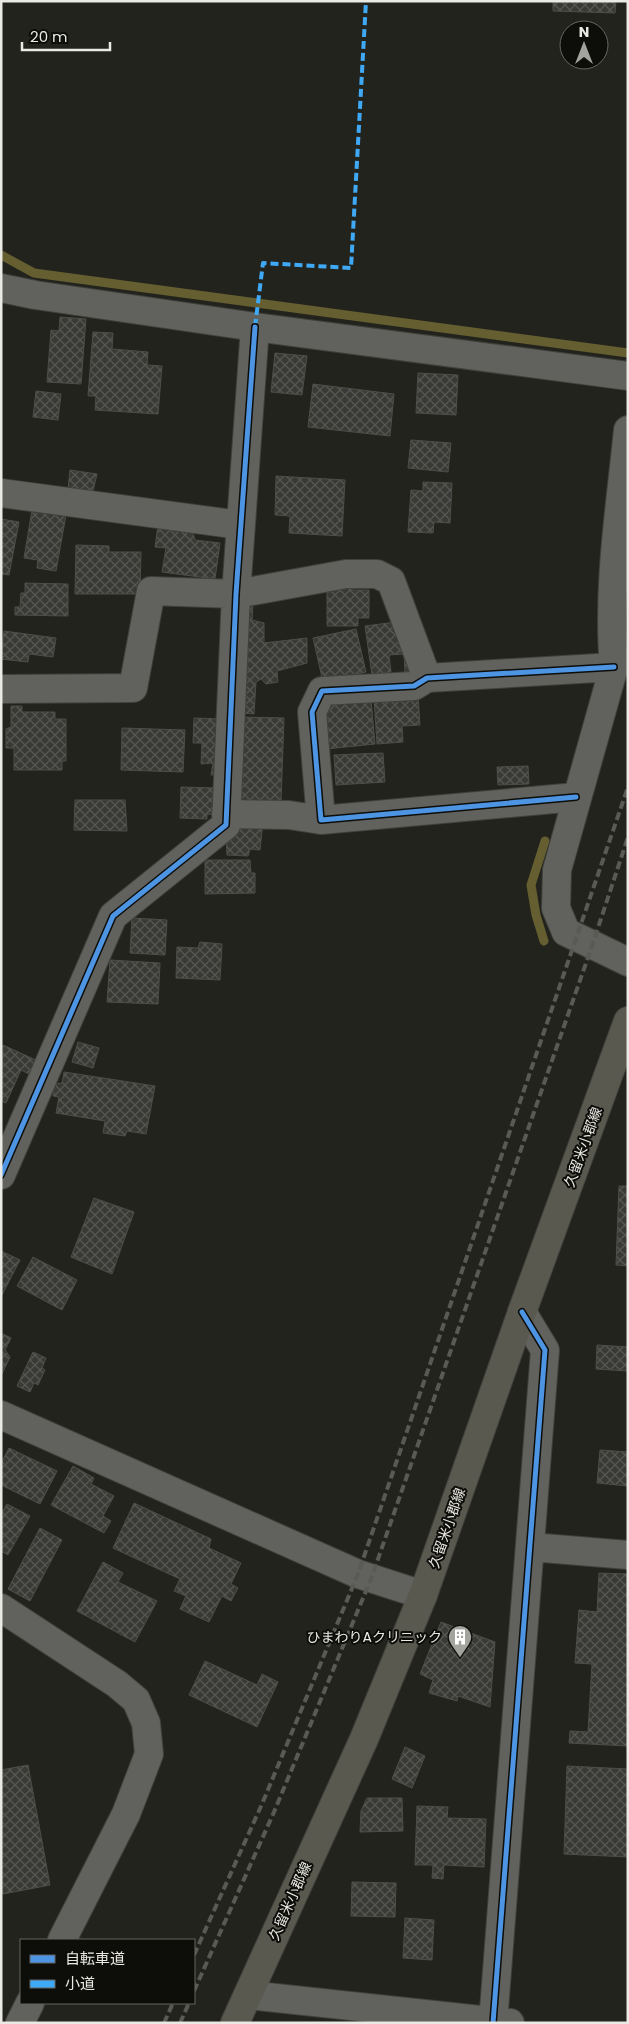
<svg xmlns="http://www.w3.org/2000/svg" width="629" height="2024" viewBox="0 0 629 2024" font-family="Poppins,'Noto Sans JP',sans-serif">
<defs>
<pattern id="building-cross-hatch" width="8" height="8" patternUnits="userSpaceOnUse" patternTransform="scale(1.25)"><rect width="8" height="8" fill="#393936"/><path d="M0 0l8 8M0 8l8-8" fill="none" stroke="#565653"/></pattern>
</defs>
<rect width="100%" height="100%" fill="#23231e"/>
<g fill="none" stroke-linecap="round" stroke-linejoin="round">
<path stroke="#645e30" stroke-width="9" d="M1,255l33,18 594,80
M544,941l-8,-26 -5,-30 14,-44"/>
</g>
<path fill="url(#building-cross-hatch)" stroke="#4d4d49" d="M553,1h63l-1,12 -62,-2z
M60,317l26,2 -5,65 -34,-2 4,-52 8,1z
M93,332l20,1 -1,16 36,3 -1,13 15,1 -4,48 -63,-4 1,-14h-8z
M275,353l32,3 -5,39 -31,-3z
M418,373l40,2 -2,40 -40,-2z
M313,384l81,10 -4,42 -82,-9z
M36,391l25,3 -3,26 -25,-3z
M411,440l40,3 -3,29 -40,-4z
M70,470l27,4 -4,17 -25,-2z
M276,476l69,4 -3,56 -53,-3 1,-17 -15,-1z
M423,482l29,1 -2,40 -16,-1 -1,11 -25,-1 3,-42 12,1z
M32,510l34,5 -10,56 -19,-3 1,-8 -14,-2z
M1,519l18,3 -10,53 -8,-1z
M158,525l34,5 3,10 25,3 -5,36 -53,-7 4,-24 -11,-1z
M76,545l33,1v6h32l-1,42h-65z
M25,583l43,1v32l-53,-1v-8h5l1,-14h4z
M327,585h26v5h16v28h-11v8h-31z
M253,604l-1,16 12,3v20l43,-5v25l-30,8 1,11 -12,2 -5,-5 -5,3 -2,32 -12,-1 3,-107z
M404,621l14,50 -13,1 -1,-18 -15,1 2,17 -19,3 -7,-49z
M356,629l10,43 -43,10 -10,-44z
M4,631l52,7 -3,19 -24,-3 -1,8 -27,-3z
M418,695l2,30 -18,1 1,16 -26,2 -3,-46z
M371,700l4,44 -49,5 -4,-37 8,-1 -1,-7z
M11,706h11v6h33v7h11v42h-4v9h-48v-22h-8v-19l5,-2z
M242,717l42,1 -3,85 -42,-2z
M194,718l28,1 -3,56h-8l2,-12 -12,1 1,-21h-9z
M122,728l63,2 -2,42 -62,-2z
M383,753l2,29 -49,3 -2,-30z
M528,766l1,18 -31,1 -1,-18z
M181,787l37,1 -1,27 -10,-1v5l-27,-1z
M75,800h50l2,31 -53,-1z
M244,820l19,1 -3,29 -10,-1 -2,7 -21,-1 -1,-17z
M205,860h45l1,13h4v20l-50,1z
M132,918l35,2 -2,35 -35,-2z
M200,942l22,2 -2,36 -44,-2 1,-31 21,1z
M110,960l50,3 -2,41 -51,-2z
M78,1042l21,6 -6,20 -21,-6z
M3,1045l35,16 -7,14 -10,-5 -15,33 -5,-2z
M64,1072l91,14 -9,48 -19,-3 -2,5 -22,-3 2,-12 -49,-8 3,-16 -6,-1 2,-12 7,-1z
M619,1186h9v80l-12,-1z
M94,1198l40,14 -22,62 -41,-17z
M1,1251l19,9 -19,37z
M33,1257l44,23 -15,30 -45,-24z
M1,1333l10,5 -6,12 5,7 -9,19z
M597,1345l31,2v24l-32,-2z
M33,1352l13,6 -4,10 3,2 -7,15 -4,-2 -4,9 -13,-6z
M9,1448l48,23 -17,33 -39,-19v-22z
M600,1450l28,2v34l-31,-3z
M73,1466l21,12 -3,6 23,12 -11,20 8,5 -7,12 -53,-28z
M134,1503l77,36 -2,9 32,15 -10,21 7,4 -7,13 -9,-5 -13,26 -29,-13 6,-13 -12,-5 6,-12 -67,-31z
M7,1504l23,12 -22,39 -7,-4v-37z
M40,1528l22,12 -32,61 -22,-12z
M103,1562l20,11 -5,9 39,19 -22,41 -58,-31z
M599,1573l29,1v172l-59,-3 1,-12 18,1 4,-68 -17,-1 4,-53 18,2z
M441,1622l54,20 -5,65 -32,-11 -1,5 -28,-8 4,-13 -13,-6z
M205,1661l52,24 5,-11 16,8 -21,45 -68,-32z
M405,1747l20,9 -13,32 -20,-9z
M28,1765l22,120 -47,9 -2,-11v-113z
M567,1766l61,3v88l-64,-3z
M367,1798h35l1,33 -43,1 1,-21z
M417,1806l31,1 -1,11 39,1 -2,48 -40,-2 -1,14 -11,-1 1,-13h-18z
M352,1882l44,1 -1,34 -44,-1z
M405,1918l29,2 -2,40 -29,-2z"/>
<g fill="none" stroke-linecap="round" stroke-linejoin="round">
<g stroke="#40403c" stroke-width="30">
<path id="minor" d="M1,288l34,7 220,32 373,49
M628,430c-8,79 -21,159 -14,237l-57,203 -1,38 10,24 62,30
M1,493l239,32
M1,689l132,-1 18,-97 85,3 110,-20h31l14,7 36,97
M226,814l63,1 32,5 255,-23
M321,820l-9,-108 10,-21 92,-5 13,-8 187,-11
M1,1175l112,-259 113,-91 10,-231 19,-267
M1,1415l357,159 65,21
M531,1547l97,8
M1,1608l116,76 19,16 10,23 3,31 -23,60 -64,126
M248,1995l262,28
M20,2023l10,-20
M493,2023l52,-673 -23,-38"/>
</g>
<g stroke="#40403c" stroke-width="30">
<path id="major" d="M235,2023l129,-284 59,-144 99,-283 106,-291"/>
</g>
<use href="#minor" stroke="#61615e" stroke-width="28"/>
<use href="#major" stroke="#5a594f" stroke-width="28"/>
<path stroke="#595955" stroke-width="4" stroke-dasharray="8 4" stroke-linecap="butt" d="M194,1955l68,-151 96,-230 270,-787
M194,1991l80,-179 97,-233 221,-633 36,-109
M164,2023l9,-20
M180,2023l9,-20"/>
<path stroke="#3fa9f5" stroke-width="4" stroke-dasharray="8 4" stroke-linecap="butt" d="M255,327l8,-64 88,5 15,-267"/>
<g stroke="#0d0d0a" stroke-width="8">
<path id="cycleway" d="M576,797l-255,23 -9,-108 10,-21 92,-5 13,-8 187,-11
M1,1175l112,-259 113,-91 10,-231 19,-267
M493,2023l52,-673 -23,-38"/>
</g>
<use href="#cycleway" stroke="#4d94e3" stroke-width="5"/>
</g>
<defs>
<g id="building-pin" transform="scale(1.25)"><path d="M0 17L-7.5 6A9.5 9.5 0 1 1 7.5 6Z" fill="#a4a49f" stroke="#0d0d0a"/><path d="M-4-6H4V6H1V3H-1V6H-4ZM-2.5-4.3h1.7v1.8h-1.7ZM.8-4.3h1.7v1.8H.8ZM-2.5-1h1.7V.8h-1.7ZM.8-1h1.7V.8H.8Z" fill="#fff"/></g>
</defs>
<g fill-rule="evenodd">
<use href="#building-pin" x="460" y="1637"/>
</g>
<g text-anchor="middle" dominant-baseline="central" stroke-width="4" stroke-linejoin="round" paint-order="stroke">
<g font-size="14" fill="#eae9e4" stroke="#0d0d0a">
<text transform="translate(583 1147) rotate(-70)">久留米小郡線</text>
<text transform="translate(447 1528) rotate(-71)">久留米小郡線</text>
<text transform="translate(290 1901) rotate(-66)">久留米小郡線</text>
</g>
<g font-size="14" fill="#eae9e4" stroke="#0d0d0a" text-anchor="end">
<text x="442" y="1637">ひまわりAクリニック</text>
</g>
</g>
<rect width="629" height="2024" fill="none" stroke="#eae9e4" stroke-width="5"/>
<rect x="20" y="1939" width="175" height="65" fill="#0d0d0a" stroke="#656561"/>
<rect x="30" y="1955" width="25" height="8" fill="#4d94e3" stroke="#656561"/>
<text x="65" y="1964" font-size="15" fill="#eae9e4">自転車道</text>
<rect x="30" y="1980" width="25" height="8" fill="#3fa9f5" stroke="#656561"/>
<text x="65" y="1989" font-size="15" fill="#eae9e4">小道</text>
<g transform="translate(584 45)"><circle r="24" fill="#0d0d0a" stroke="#656561"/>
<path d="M0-4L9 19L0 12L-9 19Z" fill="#a4a49f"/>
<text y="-8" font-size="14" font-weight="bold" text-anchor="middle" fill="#eae9e4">N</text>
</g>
<path d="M22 42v8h88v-8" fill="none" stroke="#eae9e4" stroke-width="2.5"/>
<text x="30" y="42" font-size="15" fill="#eae9e4" stroke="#0d0d0a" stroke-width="4" paint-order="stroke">20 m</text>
</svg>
